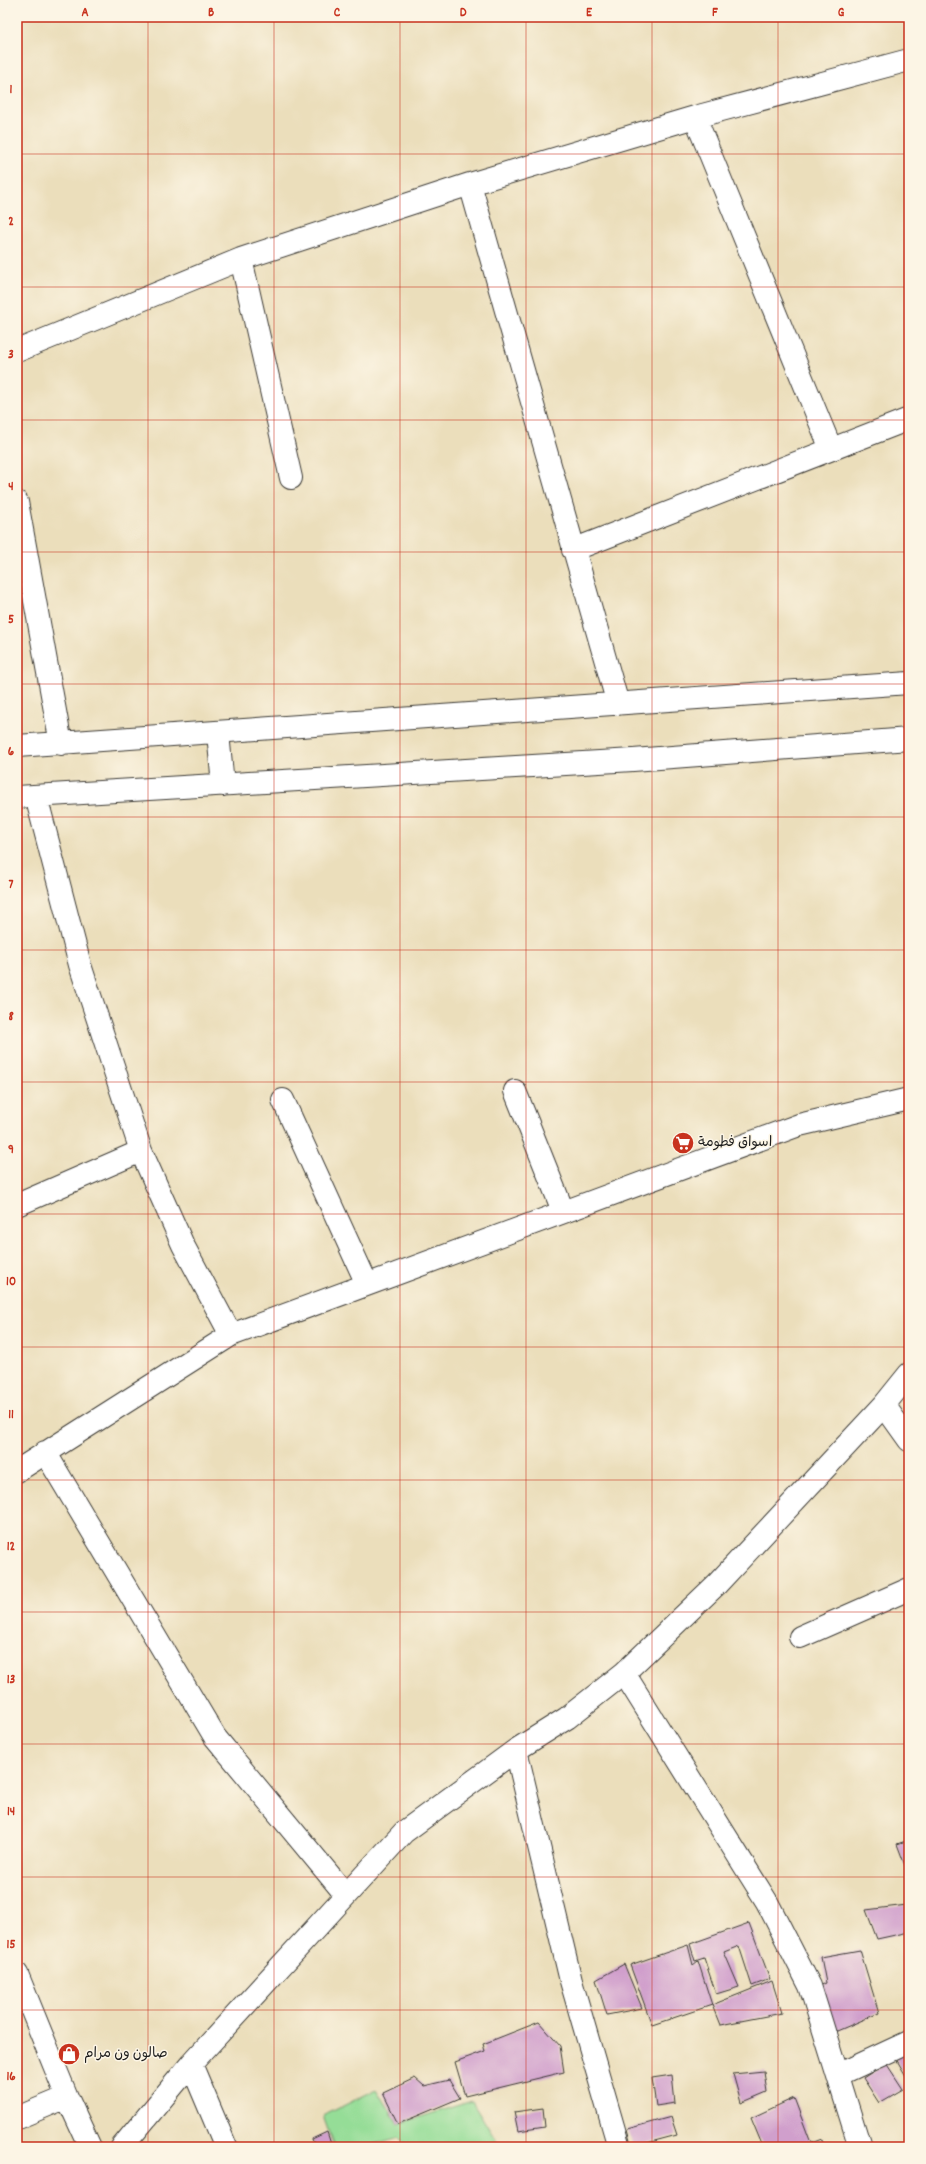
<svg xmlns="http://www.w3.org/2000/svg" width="926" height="2164" viewBox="0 0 926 2164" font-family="Dekko,'Playpen Sans Arabic',sans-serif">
<rect width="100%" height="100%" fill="#fcf5e5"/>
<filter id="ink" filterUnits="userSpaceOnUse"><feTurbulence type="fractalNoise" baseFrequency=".025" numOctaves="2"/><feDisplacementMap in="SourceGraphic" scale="8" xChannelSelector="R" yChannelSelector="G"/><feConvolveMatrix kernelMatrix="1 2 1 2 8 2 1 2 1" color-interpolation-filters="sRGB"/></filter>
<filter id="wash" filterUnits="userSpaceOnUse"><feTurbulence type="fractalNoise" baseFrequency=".012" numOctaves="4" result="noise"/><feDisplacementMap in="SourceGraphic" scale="16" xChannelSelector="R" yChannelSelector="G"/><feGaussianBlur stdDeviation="0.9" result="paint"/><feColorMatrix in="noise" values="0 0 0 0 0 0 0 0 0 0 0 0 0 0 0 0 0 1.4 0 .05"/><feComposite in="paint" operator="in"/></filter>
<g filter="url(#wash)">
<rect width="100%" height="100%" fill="#ebdebb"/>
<path fill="#95dd97" stroke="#587c5a" d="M377,2089l21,35 74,-23 28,46h-93l-8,-10 -34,10h-31l-11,-31z"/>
<g id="blocks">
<path fill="#d09fcc" d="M909,1840v36l-12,-32z
M907,1905l2,27 -32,7 -11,-29z
M749,1923l21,56 -18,7 -13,-40 -15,6 15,35 -23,7 -12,-36 -9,3 -5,-17z
M688,1945l5,20 5,-4 14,44 -60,20 -22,-60z
M860,1950l19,63 -49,21 -17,-45 13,-6 -5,-26z
M624,1964l18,44 -35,7 -11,-35z
M772,1981l10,32 -62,12 -8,-20z
M539,2022l21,24 4,26 -99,24 -10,-34 30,-11 -2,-7z
M909,2048v33l-14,-24z
M886,2063l17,26 -24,14 -16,-25z
M764,2071l3,21 -26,11 -8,-29z
M672,2075l3,28 -19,3 -4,-28z
M415,2078l9,8 25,-6 11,18 -62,26 -15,-31z
M794,2098l17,45 11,-4 3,8h-62l-12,-29z
M543,2108l2,19 -27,4 -4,-19z
M671,2117l6,18 -45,12 -5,-18z
M327,2132l5,15h-17l-3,-8z"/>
</g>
</g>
<g filter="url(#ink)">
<use href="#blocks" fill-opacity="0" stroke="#3b3934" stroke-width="1"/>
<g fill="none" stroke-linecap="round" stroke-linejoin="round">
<g stroke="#3b3934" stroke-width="24">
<path id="minor" d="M695,117l136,332
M470,184l148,520
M241,259l50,219
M17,351l224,-92 229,-75 225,-67 214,-57
M17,502l44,242
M573,550l336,-131
M218,733l5,52
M17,746l892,-63
M36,796l44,169 61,186 42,94 48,90
M17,797l616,-37 276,-21
M515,1091l48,120
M283,1100l84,184
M17,1205l124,-54
M884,1405l25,35
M45,1452l170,285 131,158
M17,1471l214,-136 568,-210 110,-26
M800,1637l109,-48
M624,1673l143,229 43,84 50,161
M516,1750l55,231 48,166
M17,1974l50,123 23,50
M191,2064l35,83
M838,2075l71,-33
M17,2118l50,-21
M122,2147l69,-83 213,-232 112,-82 51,-32 57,-45 93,-89 167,-179 25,-31"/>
</g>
<use href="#minor" stroke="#fff" stroke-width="22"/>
</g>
</g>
<path fill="none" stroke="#c8321e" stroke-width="1" stroke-opacity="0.55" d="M148,17v2130M274,17v2130M400,17v2130M526,17v2130M652,17v2130M778,17v2130M17,154h892M17,287h892M17,420h892M17,552h892M17,684h892M17,817h892M17,950h892M17,1082h892M17,1214h892M17,1347h892M17,1480h892M17,1612h892M17,1744h892M17,1877h892M17,2010h892"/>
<defs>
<g id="supermarket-disc" transform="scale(1.15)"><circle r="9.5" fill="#c8321e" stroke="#fcf5e5"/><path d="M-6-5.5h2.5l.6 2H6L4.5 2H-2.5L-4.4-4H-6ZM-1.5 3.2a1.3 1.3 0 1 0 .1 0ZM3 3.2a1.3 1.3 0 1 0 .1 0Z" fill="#fff"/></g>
<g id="shop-disc" transform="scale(1.15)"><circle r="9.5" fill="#c8321e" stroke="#fcf5e5"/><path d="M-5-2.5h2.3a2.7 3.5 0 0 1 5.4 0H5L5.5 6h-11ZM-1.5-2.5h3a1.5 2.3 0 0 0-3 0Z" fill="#fff"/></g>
</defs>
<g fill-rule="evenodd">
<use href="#supermarket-disc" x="683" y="1143"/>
<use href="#shop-disc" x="69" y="2054"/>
</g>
<g text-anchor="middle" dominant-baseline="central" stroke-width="3" stroke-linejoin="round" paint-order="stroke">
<g font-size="14" fill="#1c1c1c" stroke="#fcf5e5" text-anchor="start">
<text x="698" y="1143">اسواق فطومة</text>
<text x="84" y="2054">صالون ون مرام</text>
</g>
</g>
<rect width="926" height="2164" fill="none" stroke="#fcf5e5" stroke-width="44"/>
<rect x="22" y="22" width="882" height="2120" fill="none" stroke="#c8321e" stroke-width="1.5"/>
<g font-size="13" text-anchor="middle" font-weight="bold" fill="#c8321e">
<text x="85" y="16">A</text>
<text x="211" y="16">B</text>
<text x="337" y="16">C</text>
<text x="463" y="16">D</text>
<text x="589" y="16">E</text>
<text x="715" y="16">F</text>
<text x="841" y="16">G</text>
<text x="11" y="93">1</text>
<text x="11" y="225">2</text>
<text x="11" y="358">3</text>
<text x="11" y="490">4</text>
<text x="11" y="623">5</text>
<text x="11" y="755">6</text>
<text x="11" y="888">7</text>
<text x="11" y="1020">8</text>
<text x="11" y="1153">9</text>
<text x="11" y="1285">10</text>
<text x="11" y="1418">11</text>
<text x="11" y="1550">12</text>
<text x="11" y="1683">13</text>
<text x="11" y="1815">14</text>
<text x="11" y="1948">15</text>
<text x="11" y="2080">16</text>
</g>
</svg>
